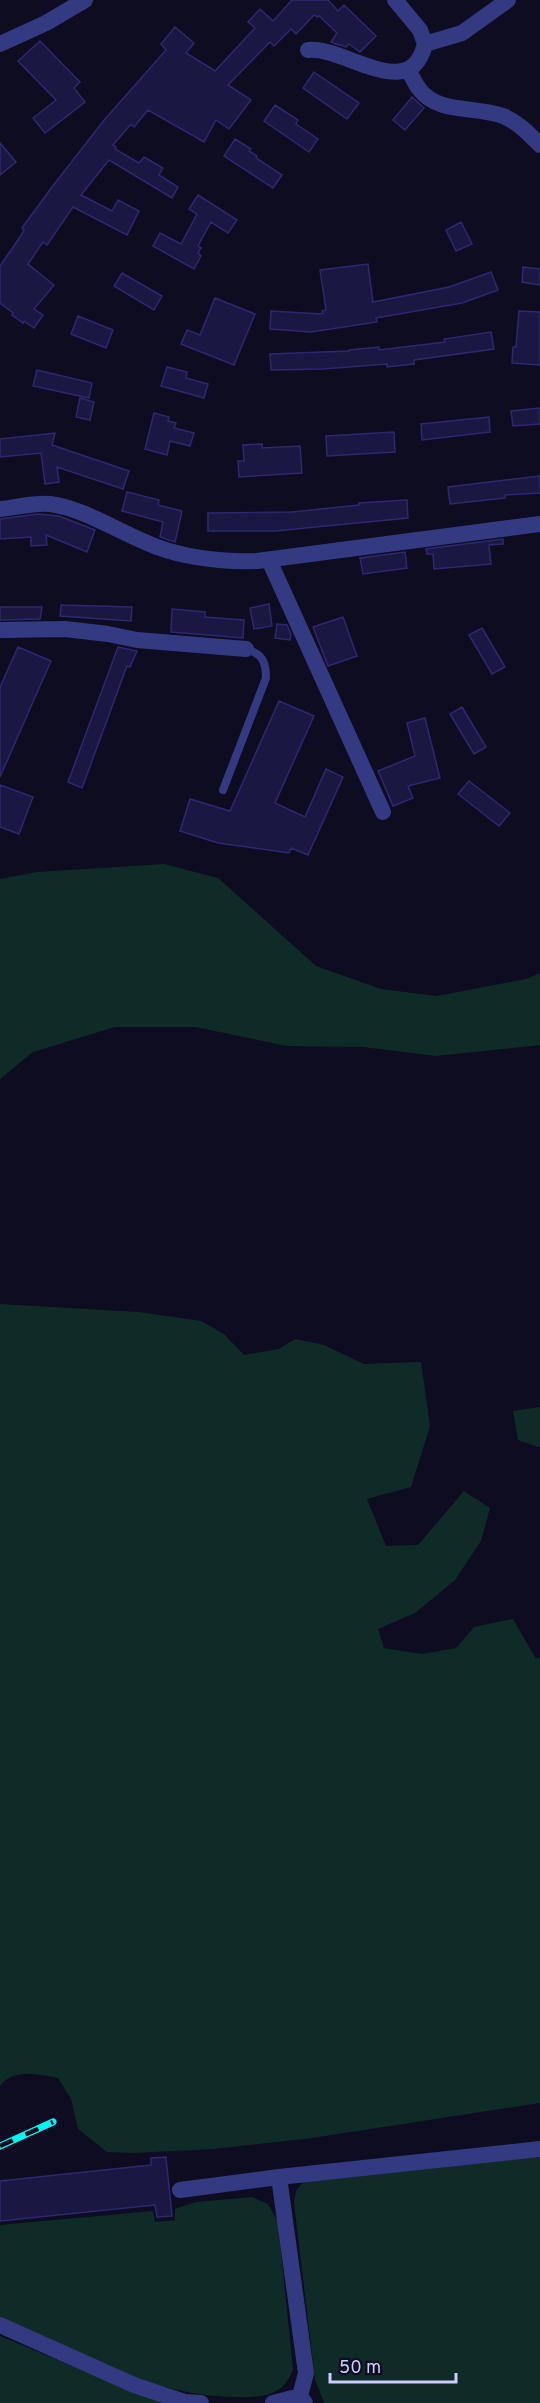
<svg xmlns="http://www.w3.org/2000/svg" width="540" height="2403" viewBox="0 0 540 2403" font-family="Overpass,sans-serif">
<rect width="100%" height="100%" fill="#0d0c21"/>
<path fill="#0f2b27" d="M164,864l54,14 98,88 65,23 56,7 89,-17 14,-6v72l-104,11 -73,-9 -76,-1 -92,-19h-80l-82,25 -33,27v-200l37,-7z
M0,1304l139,8 62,9 23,13 20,21 35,-6 16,-10 29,6 40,19 57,-2 9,64 -19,61 -44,12 19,47 32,-1 46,-54 26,17 -9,33 -26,39 -40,33 -37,16 6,19 38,6 34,-6 18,-21 39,-8 23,40 4,-2v446l-228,35 -98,11 -81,4 -26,-1 -29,-23 -7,-30 -13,-21c-19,-4 -45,-10 -58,8z
M540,1407v40h-2l-20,-7 -5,-29z
M540,2157v246h-216l-9,-24 -21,-176 2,-12 6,-8 21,-5z
M252,2197l16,7 10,18 15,147c-8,25 -27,28 -51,28 -86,2 -165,-45 -242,-79v-93l153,-14 2,11 20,-2v-11l21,-7z
M0,2336l162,67h-162z"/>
<path fill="#1b1743" stroke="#2e2870" stroke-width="1.5" d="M292,0h36l10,11 6,-6 32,31 -16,16 -11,-8 -3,3 -13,-4 -2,-1 6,-9 -18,-17 -2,1 -3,-2 -18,19 -5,-5 -17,17 -4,-4 -42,43 23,15 -22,29 -13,-9 -12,22 -56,-32 -14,17 -3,-3 -18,21 3,2 -1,2 24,14 5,-6 19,11 -4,7 19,12 -6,11 -63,-38 -28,35 31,16 6,-11 21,11 -12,24 -54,-28 -26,38 -4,-3 -15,22 26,21 -20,24 9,6 -9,13 -10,-7 -1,2 -11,-8 1,-2 -13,-10v-37l20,-29 4,-7 -2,-2 30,-41 53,-68 61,-69 -5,-6 14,-17 19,16 -8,10 29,18 40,-43 -7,-6 12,-13 13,12z
M40,41l40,41 -6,6 11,14 -40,31 -12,-15 23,-18 -38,-39z
M314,72l45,31 -12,16 -44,-31z
M412,97l12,11 -19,22 -12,-10z
M275,105l23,15 -2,4 22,15 -9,13 -45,-31z
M235,139l16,10 -2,2 8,5 -1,2 26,17 -9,13 -49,-32z
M0,143l16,19 -16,13z
M198,195l39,25 -9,13 -17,-11 -13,24 3,2 -3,5 3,3 -7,13 -41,-23 7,-13 21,11 16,-30 -8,-5z
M461,222l11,22 -16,7 -10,-21z
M368,264l5,38 76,-15 42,-15 7,18 -36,13 -86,15 1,4 -66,10 -41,-3 1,-18 52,3 -1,-3 4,-1 -6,-40z
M523,267l17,2v16l-18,-3z
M122,273l40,23 -8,14 -40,-24z
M215,298l40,16 -21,51 -53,-21 6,-14 13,5z
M519,311l21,1v53l-28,-2 1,-16h3z
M78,316l35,14 -7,18 -35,-14z
M491,332l3,17 -80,11v4l-27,3v-3l-64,5 -52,1 -1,-16 79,-3v-1l30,-3v3l66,-8 -1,-3z
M167,367l20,5 -1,6 22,6 -4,14 -43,-12z
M37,370l55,13 -3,15 -56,-12z
M80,398l14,4 -4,18 -14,-3z
M540,408v16l-27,2 -2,-15z
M154,413l15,4 -1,4 8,2 -2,5 20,5 -4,13 -20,-5 -3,14 -22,-6z
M489,417l1,15 -68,8 -1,-16z
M394,432l1,20 -68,4 -1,-20z
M55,433l-3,12 77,26 -6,18 -66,-22 2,15 -14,2 -4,-31 -41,4v-18z
M262,444v4l38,-2 2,27 -63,4 -1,-16h6l-1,-16z
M540,476v17l-35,2v3l-55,6 -2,-17z
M127,492l32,8 -1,5 24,6 -7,31 -15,-5 3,-15 -41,-11z
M407,500l1,18 -133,13h-67v-18l84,-1 67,-7v-2z
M38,514l21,2 36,14 -8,22 -41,-17 1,10 -16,1v-9l-31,2v-20z
M503,539v5l-14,1 2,19 -57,5 -1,-15h-6l-1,-5z
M405,552l2,16 -44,6 -3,-16z
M269,604l3,22 -18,3 -4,-21z
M61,605l71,2 -1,14 -71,-5z
M0,607h42l-2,12 -40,1z
M172,609l33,3v5l39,3 -1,18 -72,-6z
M343,617l14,39 -29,10 -15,-39z
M277,624l10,1 4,9 -1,6 -15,-2z
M482,628l23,39 -13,7 -23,-39z
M18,647l33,14 -51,116v-90z
M118,647l19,4 -7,16 -3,-1 -45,122 -14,-6z
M279,701l35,15 -39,87 30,14 21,-48 17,8 -35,78 -17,-7 -2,5 -71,-10 -38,-12 10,-32 40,12z
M462,707l24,40 -12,7 -24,-40z
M425,718l15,60 -32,8 5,12 -20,8 -15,-35 37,-15 -8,-33z
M469,781l41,32 -11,13 -41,-32z
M0,785l33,12 -14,37 -19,-7z
M166,2157l6,59 -15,1 -2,-12 -155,16v-40l151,-16v-7z"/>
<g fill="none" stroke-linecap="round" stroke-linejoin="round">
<path stroke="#343a82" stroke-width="8" d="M223,790l43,-112c0,-17 -4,-24 -20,-29"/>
<path stroke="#343a82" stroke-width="16" d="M0,44l46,-21 39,-23
M425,44l37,-11 46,-33
M308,50c37,-4 102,55 117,-6l-5,-14 -25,-30
M408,70c4,6 7,14 12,20 18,24 57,16 83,26 15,6 26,18 37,29
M0,509c16,-1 34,-7 50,-5 34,4 74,31 107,43 33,12 65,15 100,14l283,-37
M269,560l114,252
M0,630l65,-1 43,5 29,6 109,9
M279,2177l27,196 -6,23 5,7
M180,2190l99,-13 261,-28
M0,2325l134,60 51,17 16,1
M273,2403l27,-7"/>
<g stroke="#00f7f5" stroke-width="7">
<path id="rail" d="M0,2146l53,-24"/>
</g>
<use href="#rail" stroke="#0d0c21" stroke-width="4.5" stroke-dasharray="14" stroke-linecap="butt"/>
</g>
<path d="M330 2373v9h126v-9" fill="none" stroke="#ccccff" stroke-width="3"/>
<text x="339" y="2373" font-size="18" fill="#ccccff" stroke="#0d0c21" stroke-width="4.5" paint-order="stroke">50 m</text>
</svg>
